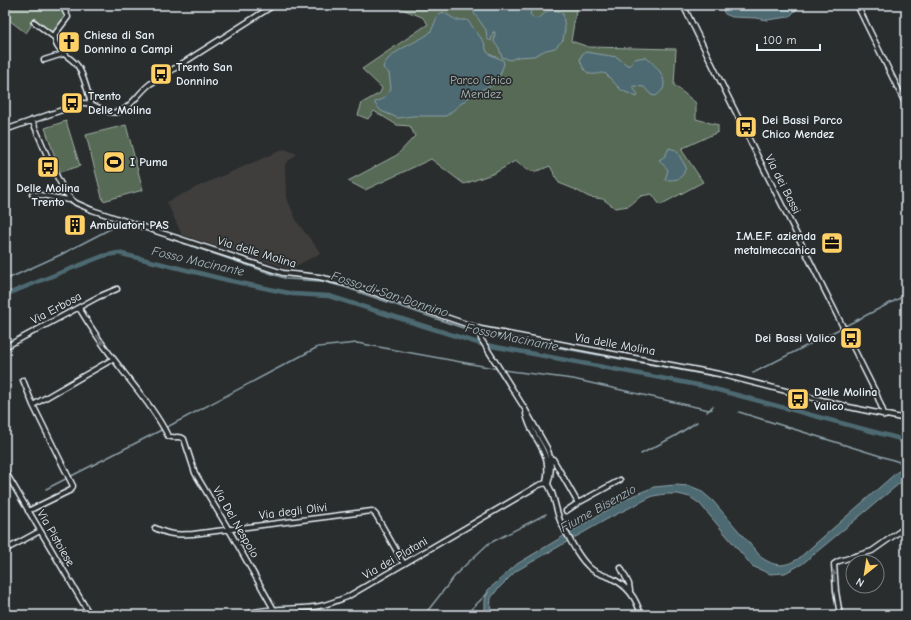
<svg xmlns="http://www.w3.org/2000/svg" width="911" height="620" viewBox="0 0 911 620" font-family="'Comic Neue',sans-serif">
<rect width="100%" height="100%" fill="#2a2d2e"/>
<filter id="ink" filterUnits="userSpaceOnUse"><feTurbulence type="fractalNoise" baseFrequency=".025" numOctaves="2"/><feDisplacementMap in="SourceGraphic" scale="8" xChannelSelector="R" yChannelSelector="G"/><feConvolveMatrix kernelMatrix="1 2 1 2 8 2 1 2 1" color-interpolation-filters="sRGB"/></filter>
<g filter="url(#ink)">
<path fill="#403d3c" d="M284,149l13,5 -12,10 1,32 11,26 24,31 -31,16 -108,-34 -15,-33 32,-16z"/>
<path fill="#566a55" stroke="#9faea6" d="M6,5h53l6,12 -11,17 -20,-16 -4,4 1,4 -5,7 -21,-16z
M392,5h185l-6,36 18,6 87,2 -2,36 22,18v16l22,6v7l-37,17 22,33 -43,23 -8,-11 -11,2 -12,10 -14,2 -12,-9 -14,-2 -15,-8 -15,-6 -9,-17c-19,8 -19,7 -35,-5l-20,12 -31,11 -33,-25 -66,31 -17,-9 49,-26 18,-19 -5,-10 -13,-1 -23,-14 -6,8 -10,-4 4,-12 18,-10 2,-5 -20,-19 66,-45 -6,-7z
M66,121l14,45 -20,6 -15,-44z
M126,125l17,65 -40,11 -17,-66z"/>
<path fill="#4e6a72" stroke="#8ca0a8" d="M478,5h55l-3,9c8,11 13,-2 20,-4 5,-1 10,2 13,4l2,15 -2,11 -8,8 -9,2 -12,6 -16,1 -8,3 -8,-3 -3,-9 -5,-6 1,-10h-2l-2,9 -4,-2 -1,-9 -12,-17v-3z
M724,5h77l-12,12 -22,3 -11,-2 -24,-1 -7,-3 -3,-5z
M443,12l13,8h11l2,2 15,20 3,10 4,3 12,5 1,4 -7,19 -24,11 -27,22h-33l-15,2 -17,-7 -6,-7v-2l8,-3 8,-10 -2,-16 -6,-5c2,-14 33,-26 44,-33 8,-5 7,-20 16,-23z
M586,52l31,5 10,8h4l3,-6 11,-2c9,6 23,20 18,32 -2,3 -5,5 -7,7l-5,-1 -7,-8 -11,-1v2l5,6 -1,3 -16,-7 -15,-16c-5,-2 -6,0 -10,0 -10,2 -13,-6 -16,-14l2,-6z
M669,148l7,2 10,17c-4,13 -8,13 -21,13l3,-10 -9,-10 6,-4z
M906,467v11l-104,86 -17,9 -15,1 -18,-8 -52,-62 -10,-7 -12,-3h-13l-12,2 -44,22 -93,53 -19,19 -6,8 -1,17h-5v-15l3,-10 29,-26 110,-66 27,-11 21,-2 15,1 10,4 13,11 49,57c14,9 22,9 36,1l99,-87z"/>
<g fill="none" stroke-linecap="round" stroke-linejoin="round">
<path stroke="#8ca0a8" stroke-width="1.5" d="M168,238l119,41 34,2 23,6 125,43
M5,280l55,-25 54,-28 10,-2 20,5
M489,335l224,41
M503,370l70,9 136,31 3,-1
M753,373l153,-78
M707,412l6,-6
M739,412l167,52
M641,454l34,-18 22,-14
M46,489l125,-64 147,-78 39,-4 142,26
M422,615l7,-6 29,-37 30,-28 58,-30
M465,615l23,-22"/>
<path stroke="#4e6a72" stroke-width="4.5" d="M65,271l38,-15 15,-3 109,27 66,14 36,2 152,48 222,42 194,52 3,2 6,8
M5,295l57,-23"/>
<g stroke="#e8f1f8" stroke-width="7">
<path id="street" d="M62,5l6,12 -13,17c-2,20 17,21 24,34 6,11 9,25 12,36
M683,5l60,122 133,266 9,23
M857,5l49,100
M34,22l21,16
M44,60l19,-6
M32,120l19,45 14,27 7,8 4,3 16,7 191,63 36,4 30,7 132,45 238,45 130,33 57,12
M5,130l77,-27c9,-1 16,5 24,8 20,8 30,-17 44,-27l124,-79
M32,194c13,1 26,5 39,6
M79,308c12,20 25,39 40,58 17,23 36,44 49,70 5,3 11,-1 16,3l11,34 37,62 45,80
M481,329v10l44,70 22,39c5,11 5,25 1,36
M5,347l93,-50 19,-8
M23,380l10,25
M526,414c6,28 27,35 20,69
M548,460l5,-1 25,44 -12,8
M5,471l85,144
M546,483c8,5 10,32 16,42 8,14 15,31 27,42 6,6 14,8 22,11 17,8 25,20 30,37
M578,503l42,-23
M28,511l43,-21 2,-4 -40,-81 80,-46
M155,528c14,7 22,7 38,6l179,-23 4,4 28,49
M5,550l35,-19
M621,568l8,16 1,7
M242,615c25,-8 47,-5 72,-8 11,-1 22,-6 33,-10l192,-112 7,-2
M840,615l-4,-24 -2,-27 5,-3 33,-10 34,-24"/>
</g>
<use href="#street" stroke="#2a2d2e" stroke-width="4"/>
</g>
<defs><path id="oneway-solid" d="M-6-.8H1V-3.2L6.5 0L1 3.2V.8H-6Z"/></defs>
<g fill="#6c7275">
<use href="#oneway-solid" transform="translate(100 340) rotate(54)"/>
<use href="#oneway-solid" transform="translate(834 576) rotate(-96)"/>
</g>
</g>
<defs>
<g id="church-square" transform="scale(1.15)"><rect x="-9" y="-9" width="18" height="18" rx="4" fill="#ffd166" stroke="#2a2d2e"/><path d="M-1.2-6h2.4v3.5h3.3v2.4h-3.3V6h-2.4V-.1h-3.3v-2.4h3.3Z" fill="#111"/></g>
<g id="bus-square" transform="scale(1.15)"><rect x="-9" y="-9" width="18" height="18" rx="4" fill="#ffd166" stroke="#2a2d2e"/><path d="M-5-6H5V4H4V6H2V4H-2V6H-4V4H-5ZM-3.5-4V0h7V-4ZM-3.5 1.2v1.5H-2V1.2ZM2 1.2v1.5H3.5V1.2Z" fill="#111"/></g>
<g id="stadium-square" transform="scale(1.15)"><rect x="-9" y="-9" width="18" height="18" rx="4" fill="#ffd166" stroke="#2a2d2e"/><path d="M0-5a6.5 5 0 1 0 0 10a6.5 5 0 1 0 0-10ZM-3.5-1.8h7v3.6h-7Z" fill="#111"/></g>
<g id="building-square" transform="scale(1.15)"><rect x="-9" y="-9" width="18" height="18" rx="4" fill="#ffd166" stroke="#2a2d2e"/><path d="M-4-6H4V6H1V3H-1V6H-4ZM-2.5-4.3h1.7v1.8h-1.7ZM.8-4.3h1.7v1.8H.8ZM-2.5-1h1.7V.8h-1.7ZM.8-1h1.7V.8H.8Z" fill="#111"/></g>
<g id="office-square" transform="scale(1.15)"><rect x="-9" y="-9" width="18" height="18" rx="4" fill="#ffd166" stroke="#2a2d2e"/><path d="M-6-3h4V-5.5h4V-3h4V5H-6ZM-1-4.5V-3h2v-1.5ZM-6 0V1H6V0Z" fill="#111"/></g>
</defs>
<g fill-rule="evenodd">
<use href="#church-square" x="69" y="42"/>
<use href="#bus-square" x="161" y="74"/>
<use href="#bus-square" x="72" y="103"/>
<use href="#bus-square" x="746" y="127"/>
<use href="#stadium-square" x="114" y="162"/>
<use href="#bus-square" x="48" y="167"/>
<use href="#building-square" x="75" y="225"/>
<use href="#office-square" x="832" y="243"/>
<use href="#bus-square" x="851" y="338"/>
<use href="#bus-square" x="798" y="399"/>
</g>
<g text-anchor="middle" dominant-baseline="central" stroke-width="3.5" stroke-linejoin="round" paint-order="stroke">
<g font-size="12" font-weight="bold" fill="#e8f1f8" stroke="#2a2d2e" text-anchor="start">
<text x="84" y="35">Chiesa di San<tspan x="84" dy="14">Donnino a Campi</tspan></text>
<text x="176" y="67">Trento San<tspan x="176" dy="14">Donnino</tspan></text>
<text x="88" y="96">Trento<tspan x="88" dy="14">Delle Molina</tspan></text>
<text x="762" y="120">Dei Bassi Parco<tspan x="762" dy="14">Chico Mendez</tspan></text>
<text x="130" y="162">I Puma</text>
<text x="48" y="188" text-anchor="middle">Delle Molina<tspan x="48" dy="14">Trento</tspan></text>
<text x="90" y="225">Ambulatori PAS</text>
<text x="816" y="236" text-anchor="end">I.M.E.F. azienda<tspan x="816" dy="14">metalmeccanica</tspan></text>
<text x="836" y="338" text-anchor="end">Dei Bassi Valico</text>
<text x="814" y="392">Delle Molina<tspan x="814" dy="14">Valico</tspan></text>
</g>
<g font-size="12" fill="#aebbb7" stroke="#2a2d2e">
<text x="481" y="80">Parco Chico<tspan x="481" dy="14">Mendez</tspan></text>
</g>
<g font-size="12" fill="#e8f1f8" stroke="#2a2d2e">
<text transform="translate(783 184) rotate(63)">Via dei Bassi</text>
<text transform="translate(257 252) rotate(17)">Via delle Molina</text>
<text transform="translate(56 308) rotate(-28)">Via Erbosa</text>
<text transform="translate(615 344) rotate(10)">Via delle Molina</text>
<text transform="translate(293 511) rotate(-7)">Via degli Olivi</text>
<text transform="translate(236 522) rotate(60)">Via Del Nespolo</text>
<text transform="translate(56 538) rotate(60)">Via Pistoiese</text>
<text transform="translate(395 558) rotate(-30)">Via dei Platani</text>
</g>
<g font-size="13" font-style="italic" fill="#aabbc2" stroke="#2a2d2e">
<text transform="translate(198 261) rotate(13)">Fosso Macinante</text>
<text transform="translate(390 294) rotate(18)">Fosso di San Donnino</text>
<text transform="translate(512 337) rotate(12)">Fosso Macinante</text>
<text transform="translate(598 508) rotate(-29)">Fiume Bisenzio</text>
</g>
</g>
<rect width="911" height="620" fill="none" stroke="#2a2d2e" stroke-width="20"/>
<rect x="10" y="10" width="891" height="600" fill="none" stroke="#e8f1f8" stroke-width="1.5" filter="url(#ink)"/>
<g transform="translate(865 574) rotate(210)"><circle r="19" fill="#2a2d2e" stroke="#767b7f"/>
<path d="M0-3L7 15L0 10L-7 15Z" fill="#ffd166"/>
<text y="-6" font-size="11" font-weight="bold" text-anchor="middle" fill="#e8f1f8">N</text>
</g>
<path d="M757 44v6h63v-6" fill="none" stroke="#e8f1f8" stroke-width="2"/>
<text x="763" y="44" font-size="12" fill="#e8f1f8" stroke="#2a2d2e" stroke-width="3" paint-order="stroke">100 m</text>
</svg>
